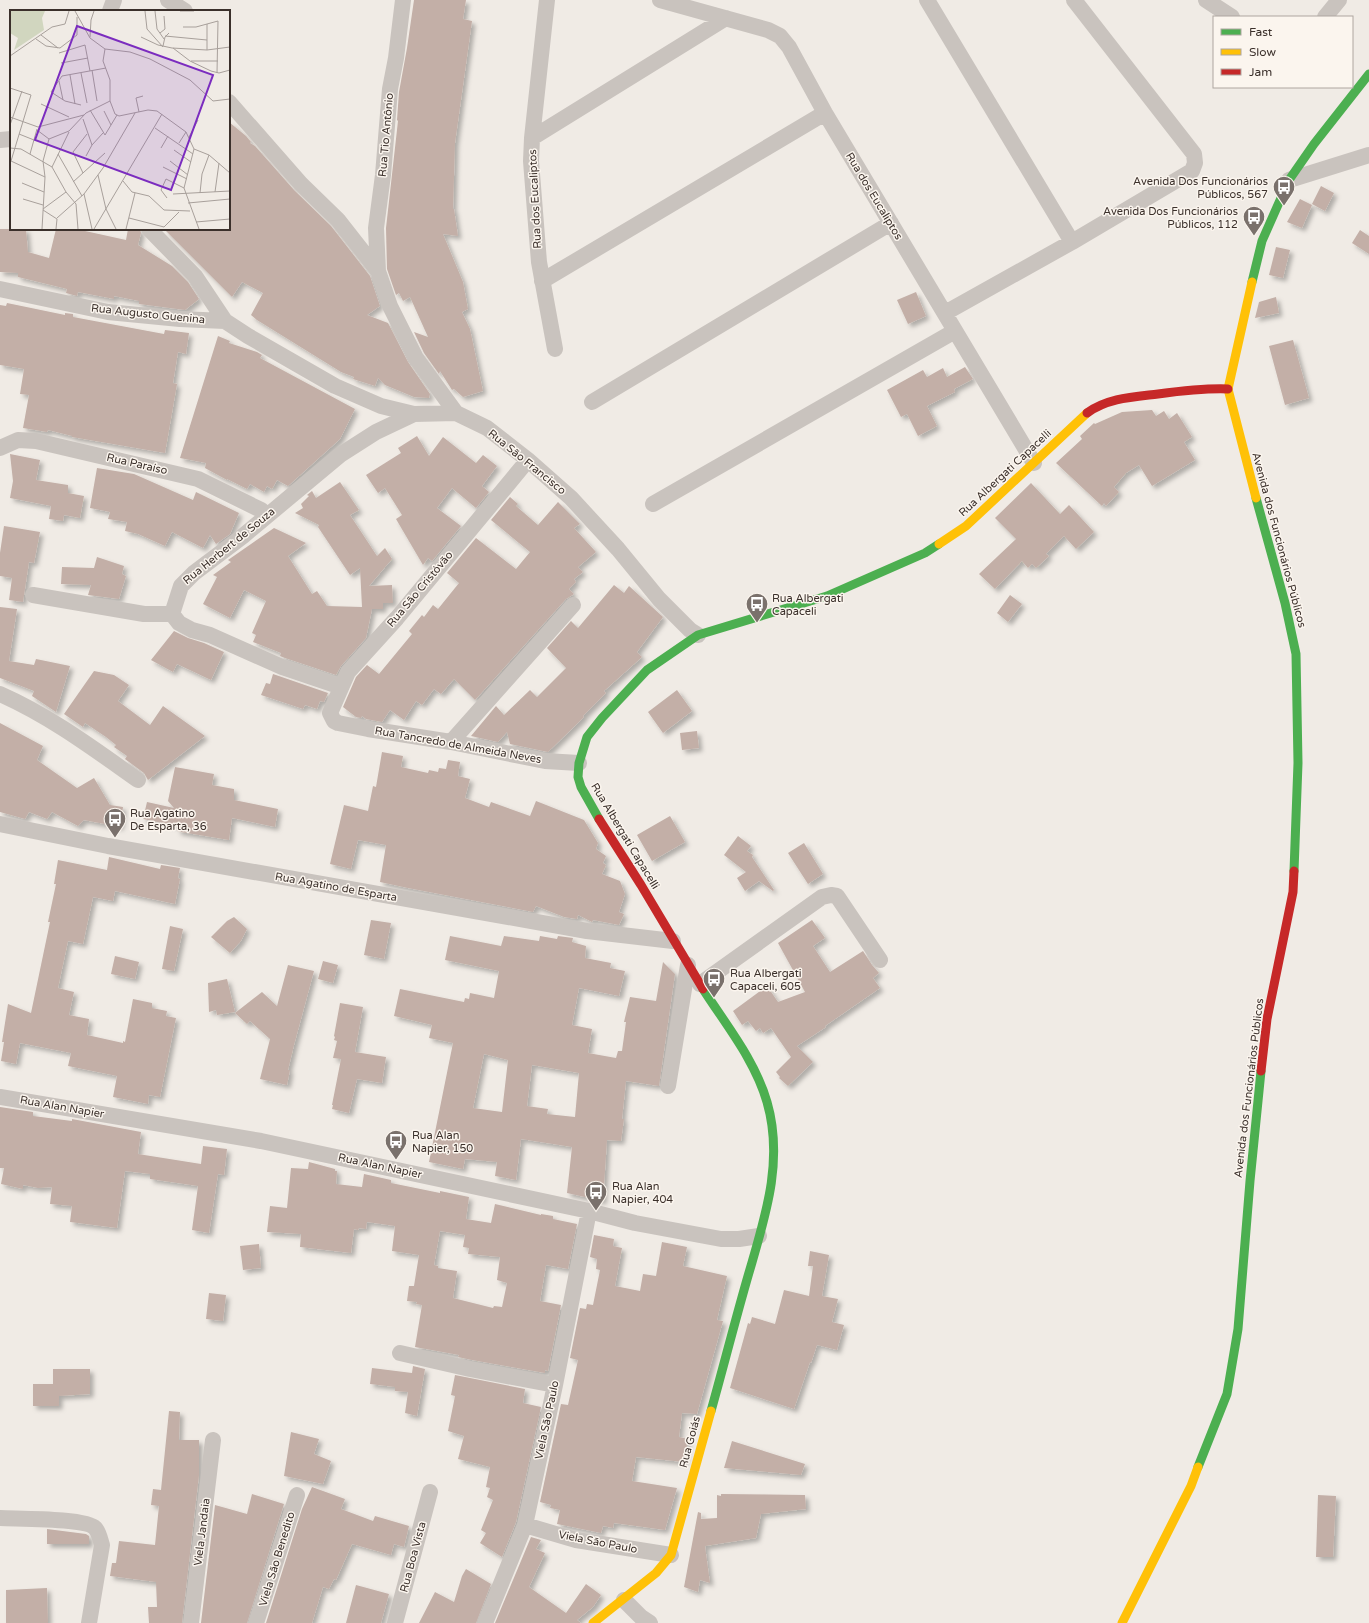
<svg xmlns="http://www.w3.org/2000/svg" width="1369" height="1623" viewBox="0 0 1369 1623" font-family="'Varela Round',sans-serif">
<defs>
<filter id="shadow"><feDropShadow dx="3.5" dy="3.5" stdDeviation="2" flood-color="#0004"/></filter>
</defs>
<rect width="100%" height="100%" fill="#f0ebe5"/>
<path fill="#c3afa7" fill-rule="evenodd" filter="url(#shadow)" d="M414,0h52l-3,19 9,2 -17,122 -2,66h1l4,27 -15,-2 20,48 5,27 -6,3 8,17 13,62 -20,6 -9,-8 -2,1 -12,-19 -1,3 -15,-21 -10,-21 14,5 -18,-40 -7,4 -4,-8 -3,2 -9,-26 -1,-41 12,-107 -1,-1 2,-28 8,-44z
M229,122l17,14 5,6 -1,1 5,3 39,44 37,36 39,50 10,30 -13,9 21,8 20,39 22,32 -1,4 -15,-1 -29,-12 -7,-7 -3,8 -22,-7 1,-2 -13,-5 -84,-52 -6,-5 12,-22 -21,-11 -10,15 -68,-68h65z
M1321,186l13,7 -9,18 -13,-7z
M1300,199l12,6 -10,23 -15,-6z
M0,229h26l2,23 21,6 7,-29h20l50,11 2,-11h12l1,4 -3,12 34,21 16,16 11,17 -14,11 -46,-6v-3l-25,-5v3l-36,-7 -1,4 -11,-3 1,-4 -49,-12v-4l-18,-1z
M1360,230l9,6v18l-17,-11z
M1276,247l14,3 -7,28 -14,-3z
M916,292l10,24 -18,8 -11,-24z
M1276,297l3,16 -24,5 4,-16z
M7,303l58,12v-2l8,1v3l91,17 1,-4 24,3 -3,21 -8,-2 -5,31 4,1 -12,69 -93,-16v-1l-24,-6 -1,2 -24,-4 6,-33 -9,-1 4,-25 -24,-4v-60l6,1z
M218,336l12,5 -1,2 28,9 5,3 -2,3 95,51 -15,30 -52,47 -11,-6 -5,9 -5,-3 -3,6 -14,-8 -3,5 -20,-10v1l-22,-12 1,-5 -26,-5z
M1293,340l16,58 -24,7 -16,-59z
M965,367l8,12 -19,10 1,3 -28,14 10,20 -19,10 -11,-22 -6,3 -14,-27 36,-20 4,7 16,-9 4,9z
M1152,410l4,6 8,-5 5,8 8,-6 15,24 -8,5 11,18 -43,26 -13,-21 -13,8 -12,14 5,5 -13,14 -2,-3 -2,3 -46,-43 26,-24 -2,-3 14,-13 1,1 27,-12z
M417,436l12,20 14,-19 33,26 7,-8 14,11 -15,20 7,6 -13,16 -24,-20 -15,20 24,18 -29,35 -4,-3 -5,7 -27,-46 6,-4 -17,-27 -7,5 -12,-18 35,-22 -3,-5z
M10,454l30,6 -4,20 32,5v8l16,3 -4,22 -16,-3 -1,6 -14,-2 2,-13 -41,-8 3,-17z
M97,468l37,6 59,26 3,-8 43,21 -9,21 -14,10 -6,-9 -7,13 -31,-16 -7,14 -27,-12 -13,-3 2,-9 -19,-3 2,-7 -20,-4z
M340,482l19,28 -9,5 27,41 8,-8 7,11 -23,27 23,-1 1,18h-10v6h-11l-6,29 -25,28 -5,9 -51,-17 -5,-2 1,-3 -28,-11 3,-7 -4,-2 14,-32 -22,-11 -14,28 -27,-14 14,-27 -4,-2 18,-13 -3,-2 46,-32 32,15 -18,13 24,38 5,-3 10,15 35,1 -2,-39 -10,7 -32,-48 1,-2 -24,-12 8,-5 -2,-4 8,-8 -2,-1 5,-4 4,7z
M1031,483l29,31 9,-9 25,27 -18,17 -12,-13 -18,18 3,2 -13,12 -4,-4 -4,4 -6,-7 -27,28 -16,-15 37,-35 -21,-21z
M510,497l8,7 -2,2 22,19 20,-23 22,22 -6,4 22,24 -18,15 5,5 -9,7 2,3 -7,7 5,5 -8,5 -91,101 -21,-21 -13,15 -7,-5 -12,16 -6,-4 -12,19 -14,-10 -8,12 -16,-3 -4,-3 -1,2 -5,-1 -13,-10 13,-30 11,-12 12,9 33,-40 -3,-3 13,-16 2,2 9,-12 5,4 21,-26 -12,-10 29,-35 40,31 14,-17 -39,-32z
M4,526l36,6 -6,31 -5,-1 -6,40 -14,-2 3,-22 -12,-2v-23z
M97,557l27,9 -2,8 4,2 -7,23 -31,-4 3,-10 -30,-1 1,-17 32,1z
M614,585l10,8 5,-7 34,31 -26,35 5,5 -38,34 2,2 -23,23 1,1 -36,35 -38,-8 -3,-12 -9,10 -27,-6 25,-30 8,9 26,-25 7,7 29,-29 -19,-20 24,-27 7,7z
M1010,595l12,9 -14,18 -11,-9z
M0,607l17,2 -8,52 25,4 2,-6 34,7 -14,46 -24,-16 2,-5 -34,-13z
M174,631l14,7 16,5 20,9 -13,28 -34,-16 -4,8 -22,-12z
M94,671l20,4 15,10 -11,16 32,24 13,-19 42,30 -57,44 -4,-7 -19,-14 2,-3 -13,-9 2,-2 -10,-8 -21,-14 -2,4 -19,-13z
M273,674l55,19 -4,9 -4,-1 -3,8 -12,-4 -2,4 -42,-14 5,-12 4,1z
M677,690l15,21 -29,22 -15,-21z
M0,723l43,23 -6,14 40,28 17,-10 16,27 13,2 -3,20 -36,-7 -6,6 -26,-14 -5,7 -18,-7 -4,7 -25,-7z
M697,731l2,17 -17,2 -2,-17z
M382,752l21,4 -2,11 27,6 1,-3 9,2 1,-4 7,1 2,-9 12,2 -2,14 12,3 -5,19 24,9 2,-5 39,14 6,-15 48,19 14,23 -2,6 10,7 -3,7 3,2 -4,9 18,7 5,13 -6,18 5,2 -5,11 -26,-5 -1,2 -14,-7 -1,4 -13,-2 -28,-11 -3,6 -125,-24 -28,-6 6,-37 -28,-5 -7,29 -21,-5 14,-59 24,6 5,-25 3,1z
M175,767l39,7 -2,11 22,4v11l44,9 -3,18 -43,-9 -3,22 -48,-8 -4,-1 1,-5 -35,-7 4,-17 27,6 -6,-7z
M670,816l15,26 -33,19 -15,-26z
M738,836l13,10 -4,5 6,4 -1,2 22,33 -1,1 -14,-10 -14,10 -8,-13 9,-6 -22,-17z
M804,843l19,31 -15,10 -20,-31z
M109,857l51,12 1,-4 19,3 -2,10 2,1 -5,25 -60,-13 -2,10 -20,-4 -10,47 -15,-3 -10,47 16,4 -5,23 20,4 -2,16 36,8v-2l2,1 8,-43 19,4v5l15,3 -1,5 10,2 -16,79 -11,-2 -1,9 -35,-7 4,-21 -49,-10 3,-13 -51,-10 -4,21 -15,-3 3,-19h-2l6,-38 23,9 19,-91h-2l8,-38h-2l4,-24 49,10z
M234,917l13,12 -6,12 -11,12 -19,-16 16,-16z
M371,920l20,3 -7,36 -20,-4z
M812,920l13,18 -12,8 17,26 33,-21 9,14 7,8 -6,5 7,10 -55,38 1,1 -29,19 16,16 -25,24 -9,-8 1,-1 -4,-5 15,-15 -20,-29 -8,5 -3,-5 -4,3 -8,-10 -6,4 -9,-14 34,-25 11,16 27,-10 -27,-49z
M170,926l13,3 -9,42 -12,-2z
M450,936l51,10 3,-10 35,5 1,-5 17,3 1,-3 15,2 -1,4 14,4 -1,12 26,5 -1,5 15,3 -6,25 -40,-8 -7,37 20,4 -4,24 28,5 2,-7h4l4,-29h-2l6,-25 26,4 7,-39 12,12 -16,112 -33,-5 -4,38h2l-3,22 -14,-1 -4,61 -36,-8 5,-46 -51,-8 -5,41 -21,-4 2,-14 -32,-3 -2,10 -34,-7 24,-119 -24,-5 3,-13 -38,-9 6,-27 64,13 1,-4 4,1 1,-6 24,5 5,-27 -54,-11zM484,1054l24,6 -6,52 -29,-4zM532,1065l47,8 -4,44 -28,-3 1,-5 -21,-3z
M115,956l24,6 -4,17 -24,-5z
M323,961l15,4 -5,18 -15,-4z
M288,965l26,6 -20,74 -6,25h2l-3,15 -27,-6 10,-40 -20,-18 -3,3 -12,-11 27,-21 15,14z
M227,979l8,33 -18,3 -1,-5 -7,2 -1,-29z
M340,1003l23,4 -8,45 31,5 -4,26 -25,-4 -8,34 -17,-4 1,-4h-1l9,-46 -8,-1 4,-17 -3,-1 1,-3 -1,-1z
M0,1107l33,5v4l39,5v-2l69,13 -3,22 63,10 2,-18 24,3 -3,26 -6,-1 -9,59 -17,-3 6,-44 -48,-7v-5l-25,-3 -8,57 -47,-6 2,-16 -22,-2 2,-17 -14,1 -15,-3v4l-22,-5 3,-16h-4z
M309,1162l26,7v2h2l-1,13 26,3 2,-13 27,6v3l49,10v-2l29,6 -3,22 25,4 4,-19 46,11v-1l12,2v3l24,5 -9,45 -22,-4 -6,36 21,4 -13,66 -3,-1v3l-73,-13 -14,-3 1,-2 -44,-8 7,-42 -6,-1 1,-2 -10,-1 2,-15h5l5,-31 -27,-4 3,-25 -28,-4 -1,7 -7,-1 -1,2 -4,-1 -3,24 -51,-6 1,-13 -34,-2 3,-26 17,2 4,-40 17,1zM440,1231l25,4 -2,12 6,1 -1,6 32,3 -3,23 10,3 -5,24 -8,-1 -1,2 -40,-10 4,-27 -19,-3v-2l-4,-1z
M594,1235l20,4 -1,7 9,2 -7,38 25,5 3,-17 13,2 6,-34 25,5 -4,19 44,10 -10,44 6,1 -26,93 -15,-1 -3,24 9,2 -4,23 -48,-5 -4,24 45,7 -12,42 -51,-7 -1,5 -10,-2 -2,7 -44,-9 3,-14 -10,-2 1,-3 -11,-3 21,-98 7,1 10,-45 -8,-2 10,-50 6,1 1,-5 6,1 7,-35 -4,-1 1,-10 -7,-2z
M259,1244l2,24 -18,2 -3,-24z
M810,1251l19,4 -7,41 16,3 -6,23 12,3 -7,25 -20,-5 -6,18 -1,-1 -16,47 -64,-21 18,-65 2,1 2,-7 23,7 9,-34 25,6 4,-30h-5z
M209,1293l17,2 -3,26 -17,-2z
M413,1366l12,3 -8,47 -12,-3 3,-21 -13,-1v-4l-25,-3 2,-16 40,5z
M53,1369h37v25l-31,2v10h-26v-22h20z
M455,1375l70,14 -2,14 18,4 -25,115 -14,35 -22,-14 6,-10 -5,-3 12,-30 -6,-3 3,-9 -4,-1 4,-20 -32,-8 6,-23 -16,-5 7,-35 -4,-1z
M169,1411l11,1 -1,28h20v35l-17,148h-33l-1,-16h9l-1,-25 -46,-6 2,-13h4l3,-22 36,4 4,-39 -8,-1 2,-16 8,1z
M291,1432l28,7 -5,15 17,7 -8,23 -39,-8z
M732,1441l73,23 -4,11 -77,-7z
M312,1487l33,12 -4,10 32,12 2,-5 34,10 -5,21 -10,-3 -3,11 -39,-11 -16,36 -2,-1 -5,10 -6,-2 -11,36h-46l36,-114z
M252,1494l32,10 -37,119h-46l14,-118 32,9z
M721,1494l84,1 1,14 -45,5 -5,24 -51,8 5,37 -10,-3 -2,12 -14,-5 14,-75 3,1v6l16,-1v-23l4,1z
M1318,1495l18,1 -3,61h-17z
M47,1529l39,5 3,2v8h-42z
M531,1537l10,3 -5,9 9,4 -16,34 37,26 20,-29 15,11 -8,12 -16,13 4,3h-86z
M466,1569l25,15 -15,39h-57l16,-31 19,10 8,-26z
M356,1585l33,9 -8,29h-35z
M47,1588l1,35h-42v-33z"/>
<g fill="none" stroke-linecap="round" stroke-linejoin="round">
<path stroke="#c9c3be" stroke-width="16" d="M168,0l17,11
M547,0l-15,138 -1,23 8,101 16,87
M660,0l108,30 12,6 9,11 36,66 209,350
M927,0l145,242
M1206,0l26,17
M110,11l4,-11
M1325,17l14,-17
M229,102l72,82 37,36 40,51 12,35 26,52 40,55
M532,138l194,-120
M0,140l11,-1
M1289,180l80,-25
M149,229l46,47 30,45 23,15 87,50 46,20 33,8 42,-1 31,15 41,32 43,38 47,51 41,50 31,31 8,5
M378,271l-2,-43 7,-53 7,-86 6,-31 7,-58
M542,281l283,-168
M0,289l108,23 72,7 45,2
M945,313l127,-71 120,-71 3,-8 -1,-9 -120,-154
M592,402l299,-179
M0,448l18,-8 18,1 162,38 63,31 6,5
M528,460l-131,158 -49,54 -18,41 4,8 4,2 30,6 83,13 94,19 34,2
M653,504l302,-173
M33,595l111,19h28
M341,687l-59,-20 -72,-32 -18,-5 -13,-7 -7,-9 9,-28 13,-13 49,-37 97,-81 36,-23 38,-18
M0,694c50,22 94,55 138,86
M451,742l122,-137
M0,824l108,22 479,85 86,10
M700,984l122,-87 9,-2 6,1 43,64
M668,1086l20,-121
M0,1097l261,44 328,70 46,12 86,16h18l20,-3
M400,1353l70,16 85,16
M0,1518c17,1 86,0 95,10 4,4 5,11 7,17l-13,78
M525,1525l51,15 95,15
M624,1600l17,17 9,6
M191,1623l22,-183
M256,1623l41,-128
M395,1623l35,-131
M485,1623l40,-98 30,-140 34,-174"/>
<path stroke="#4caf50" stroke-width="9" d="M1252,282l10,-41 27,-61 25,-36 55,-70
M1256,498l29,105 11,51 2,109 -4,108
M599,819l-18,-32 -3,-10 1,-14 8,-26 15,-19 45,-48 51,-35 129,-39 98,-43 14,-9
M703,989c23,36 52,71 64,113 18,62 -4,121 -21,181 -12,42 -23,85 -35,128
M1198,1467l29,-73 11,-65 12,-148 11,-110"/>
<path stroke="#ffc107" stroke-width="9" d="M1252,282l-24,107 28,109
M939,544l27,-18 121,-113
M593,1623l63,-50 15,-18 40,-144
M1122,1623l69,-137 7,-19"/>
<path stroke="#c62828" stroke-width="9" d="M1087,413c21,-15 46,-16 71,-19 23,-3 46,-6 70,-5
M599,819l42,66 62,104
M1261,1071l6,-52 26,-127 1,-21"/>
</g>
<defs>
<g id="bus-pin" transform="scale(1.15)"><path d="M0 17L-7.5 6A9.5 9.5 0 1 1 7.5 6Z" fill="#7a716c" stroke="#fbf5ee"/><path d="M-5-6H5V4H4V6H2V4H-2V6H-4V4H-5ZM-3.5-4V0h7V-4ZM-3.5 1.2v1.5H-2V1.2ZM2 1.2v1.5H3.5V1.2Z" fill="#fff"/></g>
</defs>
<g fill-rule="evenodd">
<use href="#bus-pin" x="1284" y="187"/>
<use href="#bus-pin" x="1254" y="217"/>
<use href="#bus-pin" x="757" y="604"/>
<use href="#bus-pin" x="115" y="819"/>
<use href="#bus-pin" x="714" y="979"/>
<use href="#bus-pin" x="396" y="1141"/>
<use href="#bus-pin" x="596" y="1192"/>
</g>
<g text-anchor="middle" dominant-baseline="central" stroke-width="3" stroke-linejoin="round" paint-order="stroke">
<g font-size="11" fill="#3b302b" stroke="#fbf5ee">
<text transform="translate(386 135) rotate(-85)">Rua Tio Antônio</text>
<text transform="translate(874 196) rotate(59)">Rua dos Eucaliptos</text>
<text transform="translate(535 199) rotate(-93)">Rua dos Eucaliptos</text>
<text transform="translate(148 314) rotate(6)">Rua Augusto Guenina</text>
<text transform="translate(527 462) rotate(39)">Rua São Francisco</text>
<text transform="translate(137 464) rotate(13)">Rua Paraíso</text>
<text transform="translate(1005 473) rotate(-43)">Rua Albergati Capacelli</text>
<text transform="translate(1279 540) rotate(75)">Avenida dos Funcionários Públicos</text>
<text transform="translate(229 546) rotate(-39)">Rua Herbert de Souza</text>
<text transform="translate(420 589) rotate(-50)">Rua São Cristóvão</text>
<text transform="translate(458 745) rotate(10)">Rua Tancredo de Almeida Neves</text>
<text transform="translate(625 836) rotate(59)">Rua Albergati Capacelli</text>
<text transform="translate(336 887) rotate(10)">Rua Agatino de Esparta</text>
<text transform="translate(1249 1088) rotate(-83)">Avenida dos Funcionários Públicos</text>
<text transform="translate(62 1107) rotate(10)">Rua Alan Napier</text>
<text transform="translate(380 1166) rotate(12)">Rua Alan Napier</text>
<text transform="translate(547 1420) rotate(-78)">Viela São Paulo</text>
<text transform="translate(690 1442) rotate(-75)">Rua Goiás</text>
<text transform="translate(202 1532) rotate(-83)">Viela Jandaia</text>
<text transform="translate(598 1542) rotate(11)">Viela Sāo Paulo</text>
<text transform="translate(413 1557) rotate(-75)">Rua Boa Vista</text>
<text transform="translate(277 1559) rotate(-73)">Viela São Benedito</text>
</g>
<g font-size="11" fill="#3b302b" stroke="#fbf5ee" text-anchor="start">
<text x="1268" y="181" text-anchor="end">Avenida Dos Funcionários<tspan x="1268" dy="13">Públicos, 567</tspan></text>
<text x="1238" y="211" text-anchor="end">Avenida Dos Funcionários<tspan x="1238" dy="13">Públicos, 112</tspan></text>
<text x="772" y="598">Rua Albergati<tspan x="772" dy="13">Capaceli</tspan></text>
<text x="130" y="813">Rua Agatino<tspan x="130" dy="13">De Esparta, 36</tspan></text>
<text x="730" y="973">Rua Albergati<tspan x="730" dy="13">Capaceli, 605</tspan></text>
<text x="412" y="1135">Rua Alan<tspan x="412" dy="13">Napier, 150</tspan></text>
<text x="612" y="1186">Rua Alan<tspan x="612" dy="13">Napier, 404</tspan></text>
</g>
</g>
<g transform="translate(10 10)">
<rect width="220" height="220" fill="#f0ebe5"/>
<path d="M0,1h35l-3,7 2,12 -30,20 4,-12 -8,-5z" fill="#d1d6bf"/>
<path fill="none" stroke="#a8a09b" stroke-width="1" d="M65,1l15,27 15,11 25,3 20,7 40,21 23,21 17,-2M135,1l2,18 16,18M145,1l2,18 7,10M170,1h14M197,14v26M173,17h13l22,-6 -1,52M150,23l5,-4 -1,-13M31,25l17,13M155,26l42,4M80,27l1,-17 3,-9M131,27l17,8 14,3 35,2 23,-3M26,29l10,7 14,2 17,-13v-18M153,36l2,-9 4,-4M163,38l17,13 21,10 8,2 11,-3M95,39l-2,12 7,19v21l5,13 4,2 29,-6 9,1 29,21 8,17 15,6 21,18M49,43l26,-8 5,26M0,46l42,-29 13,-3 4,-13M181,51h27M51,53l27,-5M82,60l5,31M71,63l6,30M60,65l5,29M49,71l4,19M0,78l21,7 -20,66 34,16M31,94l28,13M71,95l-16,-4 -14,-9 11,-16 44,-8M80,100l15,25 12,-20M94,101l7,14M129,102l-3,-14 7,-2M0,107l28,10M73,109l9,26 11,-12M0,115l12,-34M28,117l46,-12M145,118l38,26M27,120l12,9 -6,22 2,16 -3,52M9,124l15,6M179,127l9,-17M39,129l20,-8 17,-18 24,-12M169,133l7,-11M0,138l11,1 31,18 14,25 10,12 2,25M151,138l7,-12M184,139l-10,39 15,41M164,140l17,12M20,144l7,-25M48,144l24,42M76,146l6,-11M160,151l18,14M42,157l17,-35M153,157l24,12M73,163l-10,-21 14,-18M88,165l8,34 10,20M113,171l9,11 17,4 15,14 26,1M63,172l32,-29M12,173l22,9M205,182l4,-29M190,183l2,-19 7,-19M74,184l8,35M163,184l57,-3M157,188l-6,-8 5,-11 18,9M13,189l20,6M178,193l42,-4M33,199l23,-17M33,200l14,9 -1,10M47,208l27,-24 19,-26 32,-55M119,208l35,9 15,-15M186,212l34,-3M84,219l68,-115M116,219l9,-36"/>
<path fill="#7b2cbf" fill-opacity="0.15" stroke="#7b2cbf" stroke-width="2" d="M67,16l136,49 -42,115 -136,-50z"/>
<rect width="220" height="220" fill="none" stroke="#3b302b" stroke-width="2"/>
</g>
<rect x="1213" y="16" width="140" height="72" fill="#fbf5ee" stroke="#aea6a0"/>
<rect x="1221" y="29" width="20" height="6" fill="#4caf50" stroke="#aea6a0"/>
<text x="1249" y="36" font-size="12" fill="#3b302b">Fast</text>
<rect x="1221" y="49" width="20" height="6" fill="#ffc107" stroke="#aea6a0"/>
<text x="1249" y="56" font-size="12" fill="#3b302b">Slow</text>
<rect x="1221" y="69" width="20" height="6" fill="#c62828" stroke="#aea6a0"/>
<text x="1249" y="76" font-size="12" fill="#3b302b">Jam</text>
</svg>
